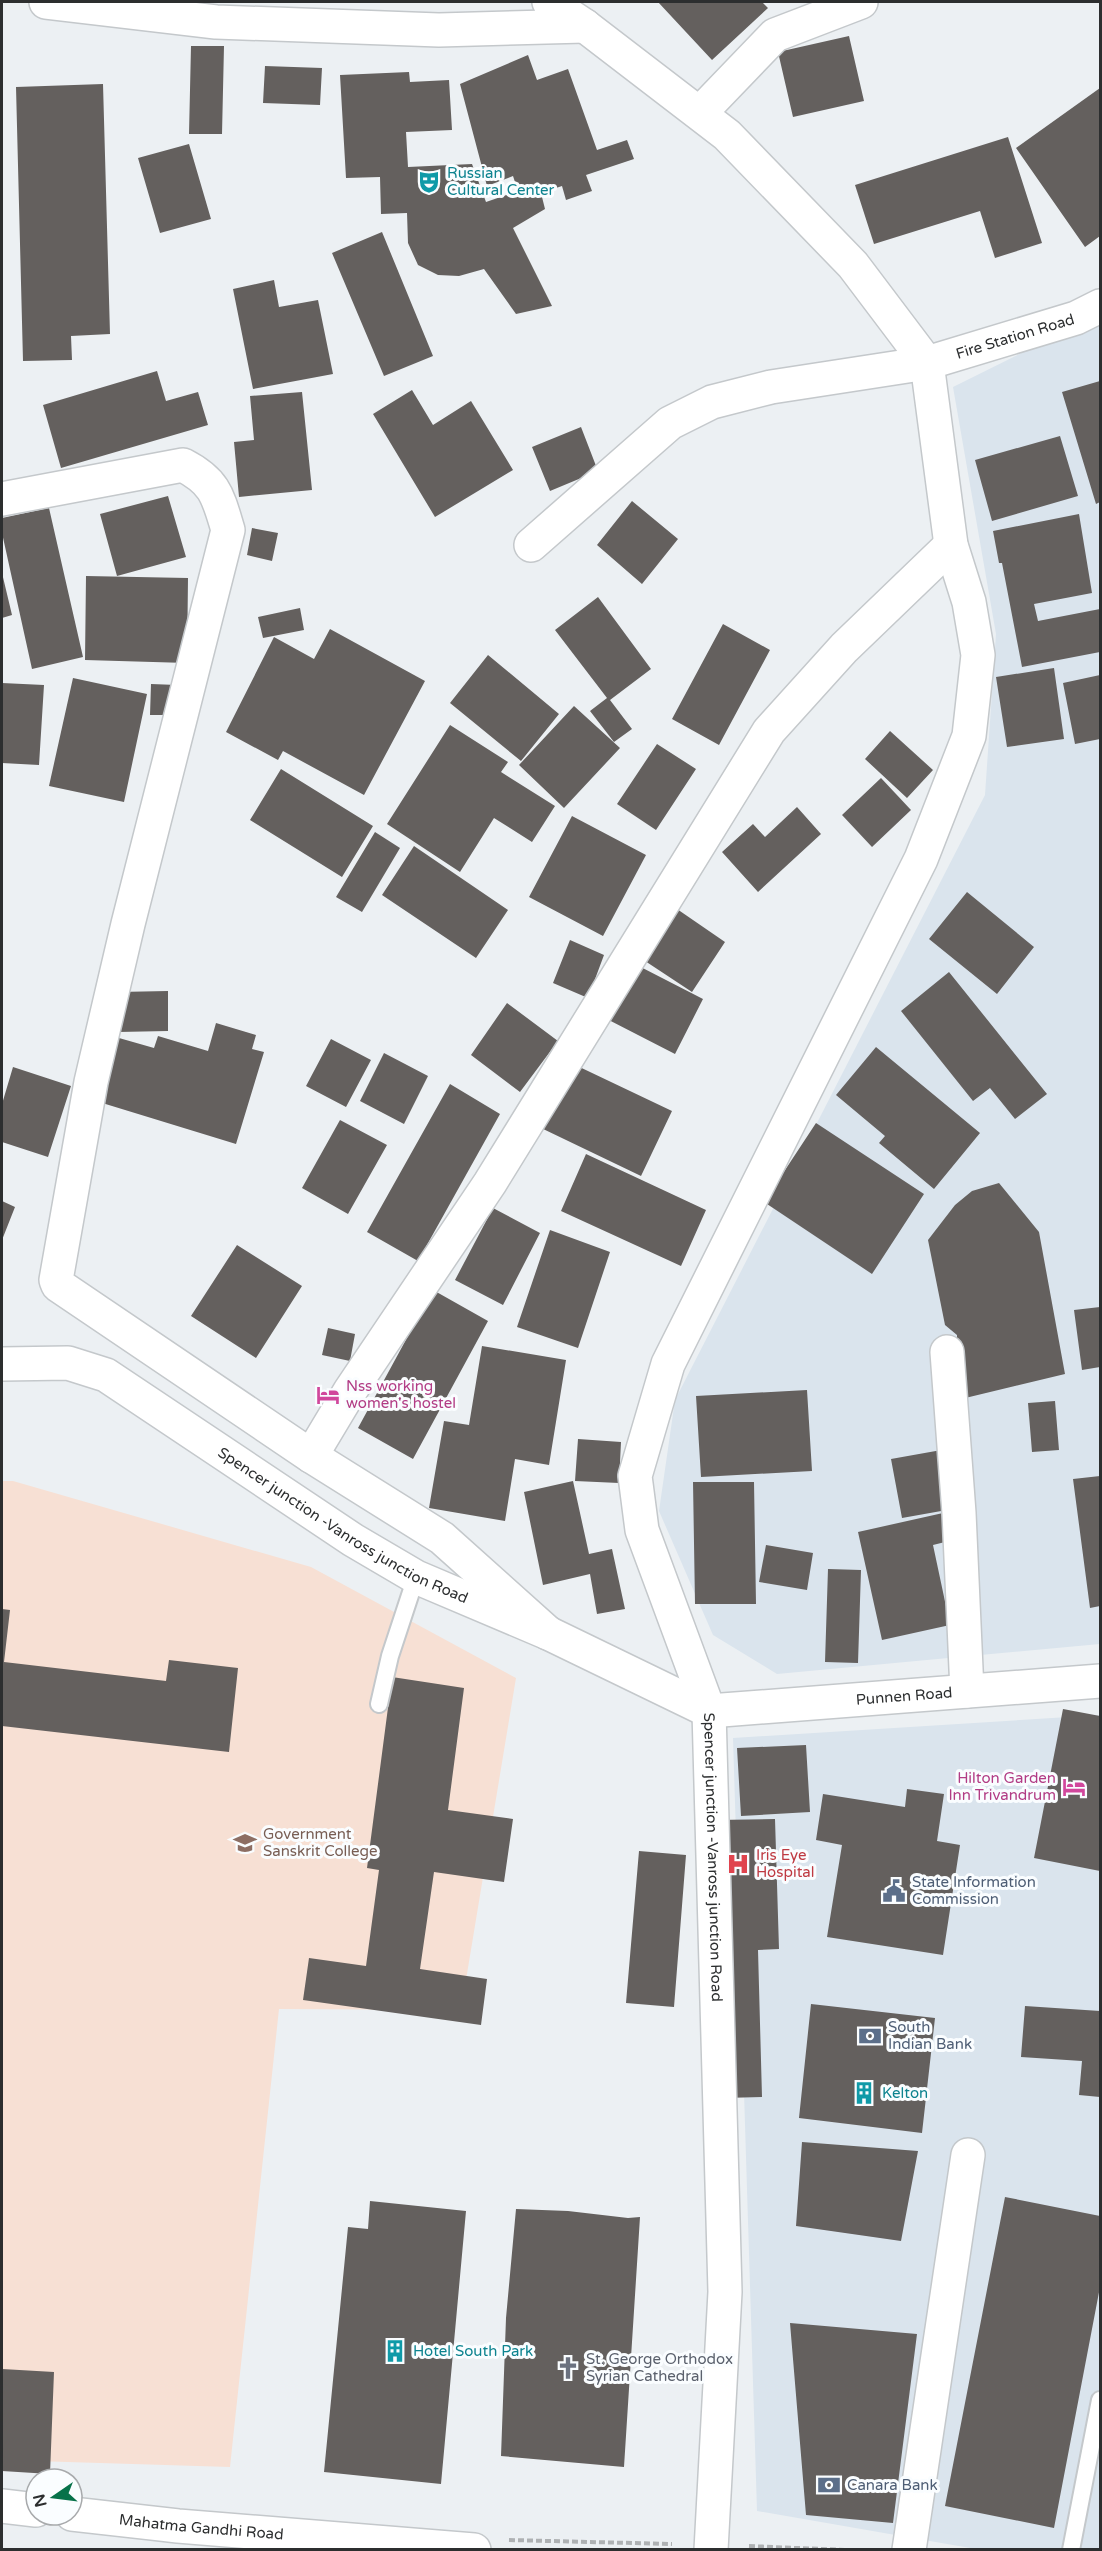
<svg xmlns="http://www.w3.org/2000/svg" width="1102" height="2551" viewBox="0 0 1102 2551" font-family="'Varela Round',sans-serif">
<rect width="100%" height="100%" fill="#ecf0f3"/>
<path fill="#dae4ed" d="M1100,314v1330l-323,30 -64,-39 -54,-124 16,-111 310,-605 11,-161 -43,-247z
M1100,1715v834h-124l-219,-38 -24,-773z"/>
<path fill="#f7e0d4" d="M2,1481h11l298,86 205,111 -55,332 -182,-1 -49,458 -228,-7z"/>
<path fill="#64605e" d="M658,2h104l6,6 -56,52z
M849,36l15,65 -71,16 -15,-65z
M191,46h33l-2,88h-33z
M528,55l9,25 31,-11 29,81 30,-10 7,19 -48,16 6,16 -26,9 -4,-14 -21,7 4,16 -32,19 39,78 -36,8 -32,-45 -25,7 -21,-1 -20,-10 -10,-22 -1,-30 -26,1 -1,-37 -34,1 -6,-103 69,-3 1,10 39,-2 3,50 -46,2 2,35 64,-3 14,38 32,-11 -5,-15 -26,10 -27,-102z
M265,66l57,2 -2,37 -57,-2z
M103,84l7,250 -39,2 1,24 -49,1 -7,-274z
M1100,88v148l-15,11 -69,-99z
M1008,137l34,106 -47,15 -15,-47 -106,33 -19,-59z
M189,144l22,75 -51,14 -22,-75z
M382,232l51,124 -49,20 -52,-123z
M274,280l5,27 39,-7 15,74 -80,15 -20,-100z
M157,371l9,30 32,-9 10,33 -147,43 -18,-63z
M1100,381v121l-4,2 -34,-112z
M412,390l21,35 38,-24 42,69 -78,47 -62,-103z
M302,392l10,98 -73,7 -5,-55 20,-2 -4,-44z
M581,427l17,44 -48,20 -18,-44z
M1060,436l18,60 -86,25 -17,-61z
M168,496l18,61 -69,19 -17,-62z
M632,501l46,38 -36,45 -45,-39z
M49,508l34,149 -51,12 -30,-136v-15z
M1079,514l13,79 -58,11 4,17 62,-12v43l-78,15 -20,-104h-3l-6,-32z
M252,528l26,5 -6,28 -25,-6z
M2,573l10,42 -10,3z
M86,576l102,2 -1,85 -102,-3z
M598,597l53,72 -41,31 22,29 -18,13 -24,-31 17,-13 -52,-68z
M300,608l4,22 -41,8 -5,-21z
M723,624l47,26 -51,95 -47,-26z
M330,629l95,52 -61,114 -81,-44 -5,9 -52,-28 48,-95 40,22z
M488,655l71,59 -38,47 -71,-58z
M1054,668l10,71 -57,8 -11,-70z
M1100,675v64l-25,5 -12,-61z
M73,678l74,16 -23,108 -75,-16z
M2,683l42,2 -5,80 -37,-2z
M151,684l26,1 -1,30h-26z
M574,706l46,42 -56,60 -45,-43z
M450,725l58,37 -7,10 54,34 -23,36 -38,-24 -34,54 -73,-48z
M890,731l43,39 -26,28 -42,-39z
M657,744l39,25 -40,61 -39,-26z
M281,769l92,57 -31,51 -92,-57z
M881,778l30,32 -39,37 -30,-32z
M797,807l24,27 -63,58 -36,-40 31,-28 12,13z
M572,816l74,39 -43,81 -74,-39z
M375,832l25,16 -38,64 -26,-15z
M414,846l94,64 -32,48 -94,-63z
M967,892l67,55 -37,47 -68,-55z
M677,909l48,33 -33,50 -50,-33z
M570,940l34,15 -16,43 -35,-15z
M629,961l74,38 -28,55 -74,-38z
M949,972l98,122 -32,25 -25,-31 -17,13 -72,-90z
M168,991v40l-50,1v-40z
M507,1003l51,38 -38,51 -49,-37z
M216,1023l40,12 -4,14 12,3 -28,92 -137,-42 20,-64 35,10 4,-12 50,15z
M331,1039l40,21 -25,47 -40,-21z
M876,1047l104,86 -46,56 -55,-46 6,-7 -49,-41z
M384,1053l44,23 -24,48 -44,-23z
M569,1062l103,49 -31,65 -102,-49z
M13,1067l58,19 -23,71 -46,-15v-38z
M450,1084l50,30 -82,147 -51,-29z
M340,1120l47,25 -39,69 -46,-26z
M816,1123l108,71 -52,80 -108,-72z
M586,1154l120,56 -25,56 -120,-55z
M999,1183l40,49 26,142 -108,26v-65l-12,-10 -17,-85 27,-35 17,-14z
M2,1201l13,6 -13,33z
M493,1208l47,25 -37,72 -48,-25z
M550,1230l60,22 -32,96 -61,-21z
M237,1245l65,41 -46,72 -65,-42z
M433,1290l55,31 -75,138 -55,-31z
M1100,1307v60l-18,3 -8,-60z
M328,1328l27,6 -5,27 -28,-6z
M482,1346l84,14 -17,105 -34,-6 -10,62 -76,-13 15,-87 25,4z
M807,1390l5,81 -111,6 -5,-81z
M1055,1401l4,49 -27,2 -4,-49z
M578,1439l43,3 -2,41 -44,-2z
M947,1449l11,59 -56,10 -11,-59z
M1100,1476v130l-10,2 -17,-129z
M573,1481l16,73 23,-5 13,60 -28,5 -7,-40 -47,11 -19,-93z
M693,1482h61l2,122h-61z
M952,1511l1,29 -20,5 17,80 -68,15 -24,-108z
M766,1545l47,8 -6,37 -48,-8z
M828,1569l33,1 -3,93 -33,-1z
M2,1609l8,1 -6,52 162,19 3,-21 69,8 -9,84 -227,-26z
M392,1677l72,11 -16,122 65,9 -9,63 -70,-10 -14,97 67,10 -6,46 -178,-25 6,-42 57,8 13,-96 -12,-2z
M1063,1709l37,7v155l-66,-13z
M806,1745l4,67 -69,4 -4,-68z
M907,1789l37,5 -7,47 23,4 -17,110 -116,-18 15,-92 -26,-5 7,-46 82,13z
M775,1819l4,130 -21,1 4,147 -38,1 -7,-278z
M639,1851l47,4 -12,152 -48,-4z
M811,2004l124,14 -13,115 -123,-15z
M1025,2006l75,5v86l-21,-2 3,-34 -61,-4z
M802,2142l116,9 -17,90 -105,-15z
M1005,2197l95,19v71l-46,241 -109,-22z
M370,2201l96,10 -25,273 -117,-12 24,-245 20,2z
M516,2209l52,2 60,7 12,-1 -16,250 -123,-11 5,-138z
M790,2323l127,11 -24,189 -87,-8z
M2,2369l52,3 -4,102 -48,-3z"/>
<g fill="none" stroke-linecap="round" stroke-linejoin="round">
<g stroke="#c4c8cb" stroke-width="20">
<path id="service" d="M379,1704l11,-48 26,-79
M1071,2550l29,-150"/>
</g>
<g stroke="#c4c8cb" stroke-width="36">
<g id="minor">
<path d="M700,113l75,-78 86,-33"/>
<path d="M2,499l181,-34c33,17 35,32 45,65l-100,394 -37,158 -35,198 2,5 253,171 131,82 106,95"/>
<path d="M531,545l139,-122 42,-21 59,-15 156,-24"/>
<path d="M947,1352l12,161 8,178"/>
<path id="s1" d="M2,1364l66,-1 38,12 247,165 63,37 132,56 161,78 391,-30"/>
<path d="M311,1456l39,-65 140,-208 279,-452 75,-83 107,-103"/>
<path d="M909,2550l59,-395"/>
</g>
</g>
<g stroke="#c4c8cb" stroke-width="36">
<g id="tertiary">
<path d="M46,2l170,20 223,8 146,-4"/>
<path id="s2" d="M549,2l36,24 142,109 126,130 74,98 24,182 18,57 9,53 -9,81 -48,123 -253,505 -33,112 7,54 67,181 16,581 -14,258"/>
<path id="s3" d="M927,363l149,-45 24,-12"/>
</g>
</g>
<g stroke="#c4c8cb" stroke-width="36">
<g id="primary">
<path d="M2,2506l34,4"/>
<path id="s4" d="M72,2514l106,12 296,24"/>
</g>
</g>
<path stroke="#aeb1b3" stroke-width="4" stroke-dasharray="6 3" stroke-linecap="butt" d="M509,2540l163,4
M749,2546l96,4"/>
<use href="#service" stroke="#fff" stroke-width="16"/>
<use href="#minor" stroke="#fff" stroke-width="33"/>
<use href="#tertiary" stroke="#fff" stroke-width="33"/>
<use href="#primary" stroke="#fff" stroke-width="33"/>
</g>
<defs>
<g id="theatre-bare" transform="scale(1.8)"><path d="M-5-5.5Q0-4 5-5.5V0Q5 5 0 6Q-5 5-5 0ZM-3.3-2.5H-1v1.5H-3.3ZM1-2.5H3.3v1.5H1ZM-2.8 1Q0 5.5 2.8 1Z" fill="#0f9aa8" stroke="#fafdff" stroke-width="2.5" paint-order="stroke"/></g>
<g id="hotel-bare" transform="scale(1.8)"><path d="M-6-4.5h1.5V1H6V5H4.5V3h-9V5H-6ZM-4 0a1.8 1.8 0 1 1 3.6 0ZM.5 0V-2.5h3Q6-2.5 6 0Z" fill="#d1479c" stroke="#fafdff" stroke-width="2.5" paint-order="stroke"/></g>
<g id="university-bare" transform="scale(1.8)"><path d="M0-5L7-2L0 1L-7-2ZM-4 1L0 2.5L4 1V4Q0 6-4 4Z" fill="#8d6e63" stroke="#fafdff" stroke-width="2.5" paint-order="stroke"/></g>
<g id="hospital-bare" transform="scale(1.8)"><path d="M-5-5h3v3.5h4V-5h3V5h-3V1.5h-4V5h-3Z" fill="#e0444e" stroke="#fafdff" stroke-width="2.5" paint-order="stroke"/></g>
<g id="civic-bare" transform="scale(1.8)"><path d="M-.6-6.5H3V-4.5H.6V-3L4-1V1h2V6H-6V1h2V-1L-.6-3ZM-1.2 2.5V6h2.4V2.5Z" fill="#5c6f8a" stroke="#fafdff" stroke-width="2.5" paint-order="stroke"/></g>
<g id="bank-bare" transform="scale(1.8)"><path d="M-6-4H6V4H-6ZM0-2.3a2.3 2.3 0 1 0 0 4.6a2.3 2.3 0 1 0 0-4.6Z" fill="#5c6f8a" stroke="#fafdff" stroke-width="2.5" paint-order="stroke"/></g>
<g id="building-bare" transform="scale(1.8)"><path d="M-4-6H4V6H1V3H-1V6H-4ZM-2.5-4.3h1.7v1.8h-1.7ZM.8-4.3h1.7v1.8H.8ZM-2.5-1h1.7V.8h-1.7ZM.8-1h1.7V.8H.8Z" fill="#0f9aa8" stroke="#fafdff" stroke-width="2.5" paint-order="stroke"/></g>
<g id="church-bare" transform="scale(1.8)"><path d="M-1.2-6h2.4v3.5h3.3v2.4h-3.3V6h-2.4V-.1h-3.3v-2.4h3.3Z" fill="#6b7280" stroke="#fafdff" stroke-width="2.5" paint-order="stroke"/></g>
</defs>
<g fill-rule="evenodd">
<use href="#theatre-bare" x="429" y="182"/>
<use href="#hotel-bare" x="328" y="1395"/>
<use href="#hotel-bare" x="1074" y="1787"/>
<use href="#university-bare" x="245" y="1843"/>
<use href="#hospital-bare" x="738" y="1864"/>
<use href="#civic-bare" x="894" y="1891"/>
<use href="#bank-bare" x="870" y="2036"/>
<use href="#building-bare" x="864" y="2093"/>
<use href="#building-bare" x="395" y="2351"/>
<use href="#church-bare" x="568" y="2368"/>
<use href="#bank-bare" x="829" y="2485"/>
</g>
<g text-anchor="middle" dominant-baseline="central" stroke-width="6" stroke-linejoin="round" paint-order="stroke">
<g font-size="15" fill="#0d838f" stroke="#fafdff" text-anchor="start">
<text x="447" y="173">Russian<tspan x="447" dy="17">Cultural Center</tspan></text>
<text x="882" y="2093">Kelton</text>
<text x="413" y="2351">Hotel South Park</text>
</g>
<g font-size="15" fill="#2c2e2f" stroke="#fafdff">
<text stroke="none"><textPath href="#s3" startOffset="92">Fire Station Road</textPath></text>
<text stroke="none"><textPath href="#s1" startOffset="387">Spencer junction -Vanross junction Road</textPath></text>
<text stroke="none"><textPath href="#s1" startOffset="994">Punnen Road</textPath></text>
<text stroke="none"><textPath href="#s2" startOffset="2112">Spencer junction -Vanross junction Road</textPath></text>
<text stroke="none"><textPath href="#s4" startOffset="130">Mahatma Gandhi Road</textPath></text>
</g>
<g font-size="15" fill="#b23c85" stroke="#fafdff" text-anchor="start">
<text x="346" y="1386">Nss working<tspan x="346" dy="17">women's hostel</tspan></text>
<text x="1056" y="1778" text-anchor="end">Hilton Garden<tspan x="1056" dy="17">Inn Trivandrum</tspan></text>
</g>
<g font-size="15" fill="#785e54" stroke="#fafdff" text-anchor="start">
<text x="263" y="1834">Government<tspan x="263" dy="17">Sanskrit College</tspan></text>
</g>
<g font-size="15" fill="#be3a42" stroke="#fafdff" text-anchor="start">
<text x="756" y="1855">Iris Eye<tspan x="756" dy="17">Hospital</tspan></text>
</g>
<g font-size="15" fill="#4e5e75" stroke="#fafdff" text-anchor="start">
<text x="912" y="1882">State Information<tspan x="912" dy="17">Commission</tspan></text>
<text x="888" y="2027">South<tspan x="888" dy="17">Indian Bank</tspan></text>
<text x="847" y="2485">Canara Bank</text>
</g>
<g font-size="15" fill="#5b616d" stroke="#fafdff" text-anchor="start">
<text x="586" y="2359">St. George Orthodox<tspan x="586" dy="17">Syrian Cathedral</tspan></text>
</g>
</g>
<rect width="1102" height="2551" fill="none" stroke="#2c2e2f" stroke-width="6"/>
<g transform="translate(54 2497) rotate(256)"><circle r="28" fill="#fafdff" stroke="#a8aaac" stroke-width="1.5"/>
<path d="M0-4.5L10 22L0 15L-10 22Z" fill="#07724a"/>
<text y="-9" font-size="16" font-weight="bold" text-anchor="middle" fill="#2c2e2f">N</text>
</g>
</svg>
